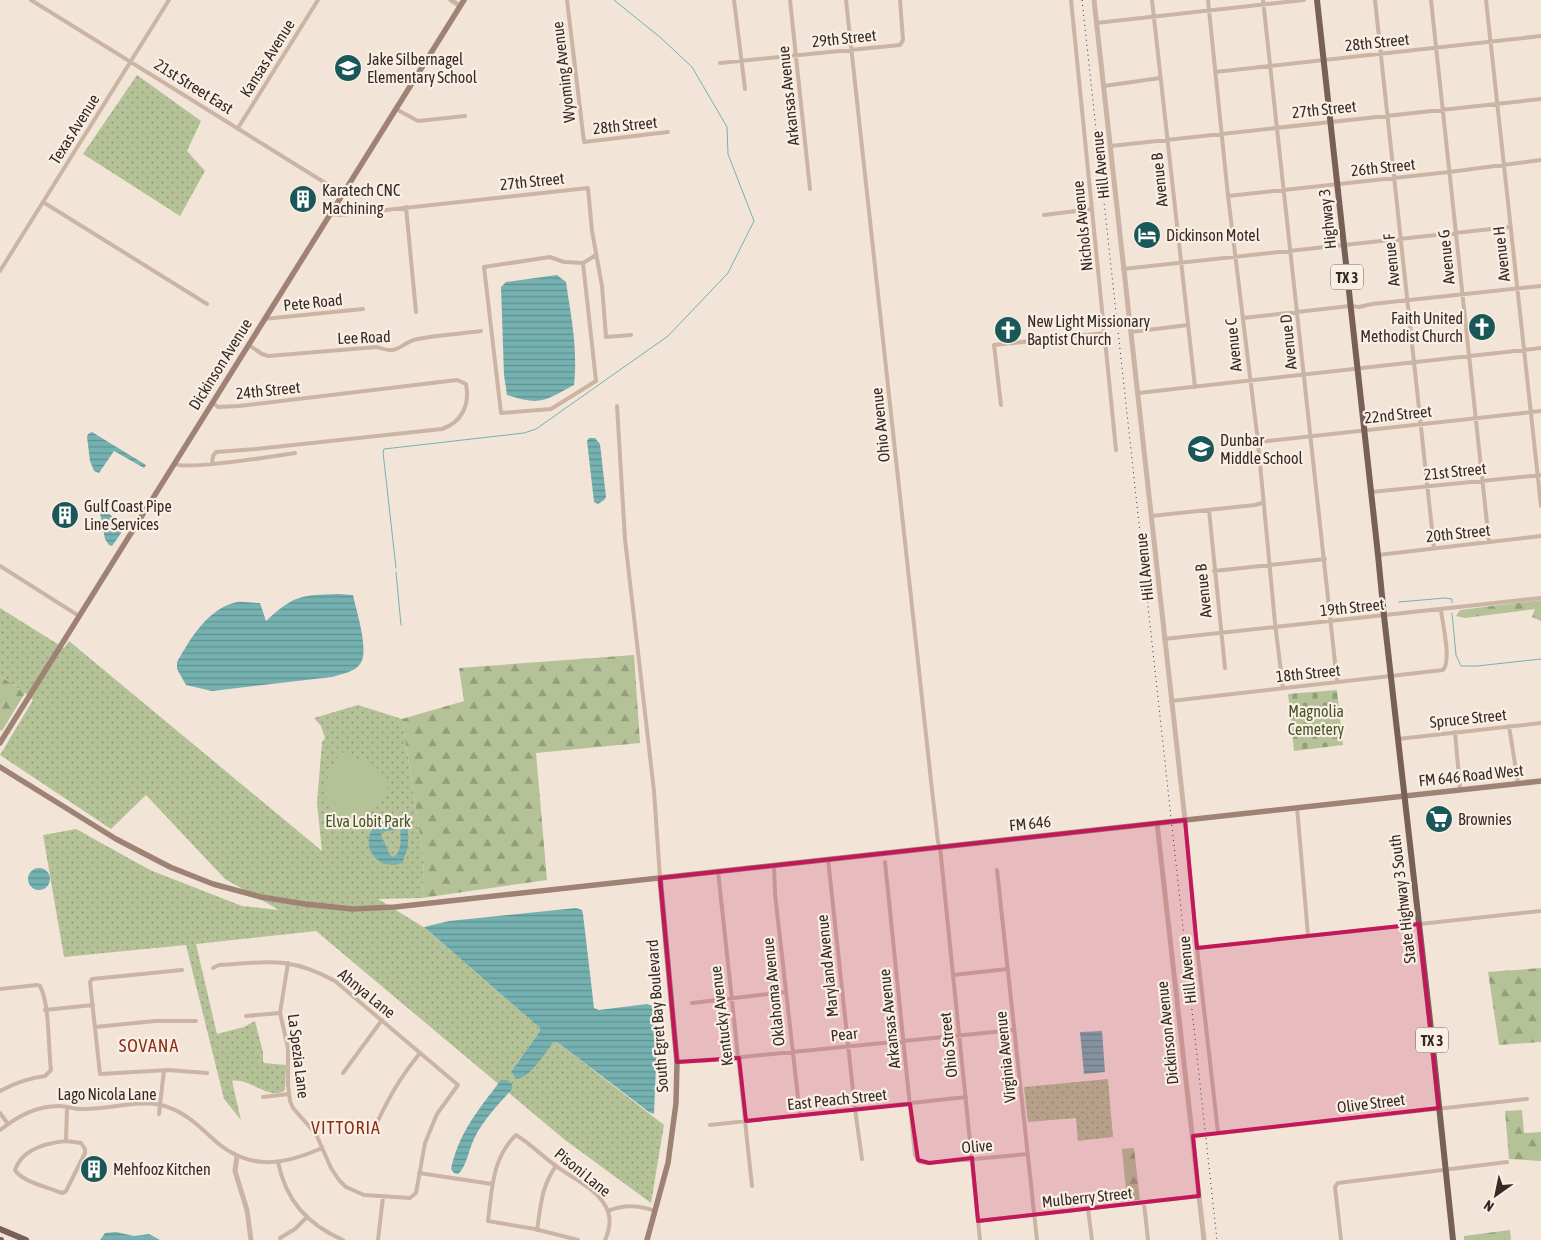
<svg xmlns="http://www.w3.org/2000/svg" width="1541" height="1240" viewBox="0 0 1541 1240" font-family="'Asap Condensed',sans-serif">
<defs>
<pattern id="grass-dots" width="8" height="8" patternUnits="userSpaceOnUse" patternTransform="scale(1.25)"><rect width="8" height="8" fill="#b5c297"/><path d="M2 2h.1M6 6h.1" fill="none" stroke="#949e7b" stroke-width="1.8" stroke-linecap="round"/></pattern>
<pattern id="forest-firs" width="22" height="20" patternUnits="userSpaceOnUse" patternTransform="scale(1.25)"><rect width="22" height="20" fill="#b5c297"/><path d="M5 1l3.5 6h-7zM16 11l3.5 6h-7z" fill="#949e7b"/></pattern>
<pattern id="cemetery-stones" width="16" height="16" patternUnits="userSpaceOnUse" patternTransform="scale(1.25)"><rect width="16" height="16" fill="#b5c297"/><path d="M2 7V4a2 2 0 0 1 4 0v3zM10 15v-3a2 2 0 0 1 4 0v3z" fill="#949e7b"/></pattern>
<pattern id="water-rules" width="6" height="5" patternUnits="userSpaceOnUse" patternTransform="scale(1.25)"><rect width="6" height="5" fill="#75b1b1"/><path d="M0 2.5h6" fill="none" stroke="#619090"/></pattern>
</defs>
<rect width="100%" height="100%" fill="#f2e5d8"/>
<path fill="url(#grass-dots)" d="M137,75l64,46 -14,30 18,20 -25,45 -97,-62z
M0,608l64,40 5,-7 253,210 -5,-48 5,-61 3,-4 -4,-12 -7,-8 44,-13 44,14 22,142 -2,37 -44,1 47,29 115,100v3l-29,41 5,7 37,-36 4,-1 107,83 -13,78 -86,-63 -249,-209 -120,13 21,90 27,-7 11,-6 8,31v9l1,2 22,2 -1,25c-15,12 -36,-13 -53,-9l9,39 -17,-21 -38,-154 -122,12 -21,-122 33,-6 74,41 92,36 37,4 -54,-31 -79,-84 -35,34 -111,-74 33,-55 -8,-7 -25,-17z
M1108,1079l5,58 -35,4 -2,-23 -48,4 -4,-35z"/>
<path fill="url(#forest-firs)" d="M1541,600v21l-9,-4 3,-8 -70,9 -9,-2 4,-6z
M634,655l6,88 -104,10 11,127 -125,18 2,-37 -22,-142 62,-18 -5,-33z
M0,676l25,17 -23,38 -2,-1z
M1541,968v74l-42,3 -11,-73z
M1522,1110l2,23 17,-1v29l-32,-2 -4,-48z
M1134,1148l6,52 -13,1 -5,-52z
M1510,1230l1,10h-47v-4z"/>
<path fill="url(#cemetery-stones)" d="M1337,690l6,55 -49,6 -6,-57z"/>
<path fill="#b5c297" d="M342,752l22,10 23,19 1,7 -33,40c-36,-16 -36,-49 -13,-76z"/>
<path fill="url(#water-rules)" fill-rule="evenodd" d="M557,275l9,7c5,35 12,66 8,103 -30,16 -33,21 -67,10l-3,-20 -3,-88 5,-5z
M92,432l54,33 -2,3 -30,-17 -15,22 -5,-2 -4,-10 -3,-24 1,-3z
M589,438h6l5,6 6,53 -2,3 -6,4 -4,-2 -7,-61z
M99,507l27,19 -14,20 -3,-1 -4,-6z
M338,594l15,1c3,15 17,57 7,69 -5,8 -19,10 -28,13l-120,14 -26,-6 -9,-16v-7c14,-24 30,-53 60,-60 6,-1 16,1 23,1l6,18c28,-26 35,-26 72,-27z
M388,818h4l7,5h7l2,4v20l-6,16c-32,11 -49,-33 -14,-45zM400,829c1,10 2,24 -7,28l-3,-2 -9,-20 1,-3z
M28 879a11 11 0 1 1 22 0a11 11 0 1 1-22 0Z
M576,908l6,2 1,4 11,94 5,2 48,-6 6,2 4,37 -3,71 -5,-2 -92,-70 -4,1c-8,10 -24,36 -37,36l-5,-7 29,-41v-3l-116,-101 25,-6z
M1102,1031l3,41 -21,2 -4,-42z
M501,1080h6l5,4v5c-14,16 -29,31 -38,50 -5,10 -8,29 -16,35l-4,-1 -3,-4c8,-37 28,-60 50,-89z
M116,1232l18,4 15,-2 11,6h-60l5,-7z"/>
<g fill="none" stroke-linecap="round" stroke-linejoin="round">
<path stroke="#75b1b1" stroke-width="1" d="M396,568l-13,-116 1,-3 140,-16 12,-4 132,-93 60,-63 26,-52 -26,-67 -1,-27 -35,-60 -31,-29 -47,-38
M396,572l5,53
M1399,602l46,-4 7,1v4
M1452,613l4,42 5,11h16l64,-7"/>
<path stroke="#cbb4a3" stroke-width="4" d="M31,0l312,194
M567,0l17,142 84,-10
M734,0l11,89
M790,0l20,189
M846,0l86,790 6,52 2,5 40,393
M1071,0l45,450
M1152,0l43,387
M1208,0l20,196 30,246 17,181 8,65
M1263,0l74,681
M1375,0l59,548
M1431,0l58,542
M1486,0l55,506
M1096,23l208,-23
M720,63l180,-18 3,-5 -3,-40
M1215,72l326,-36
M1104,86l56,-8
M396,109l22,12 47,-5
M238,128l80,-128
M1111,146l430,-47
M1228,196l221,-24 92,-12
M43,202l164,102
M406,207l10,105
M330,214l10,1 248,-27 4,43 10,55 4,51 25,-2
M1044,215l48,-6
M583,263l-19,-1 -14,-5 -66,10 17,146 50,-4 45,-28 -13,-118 13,-8
M1123,269l387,-42
M0,271l169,-271
M1243,318l107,-12 9,1 13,-3 169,-18
M264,319l99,-10
M1131,332l57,-7
M249,345l13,9 6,2 109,-9c24,9 23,-5 41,-8 20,-4 42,-5 63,-8
M1138,393l403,-45
M1001,405l-7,-60 111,-12
M617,406l8,133 29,252 6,87
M1258,442l283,-31
M212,463l1,-7 3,-4 40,-3 186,-20c20,-7 28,-24 24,-45l-9,-4 -218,26 -21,1 -5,-4
M175,464c11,6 101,-8 120,-11
M1371,492l170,-17
M1209,510l16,158
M1151,516l104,-11 7,-2
M1378,555l163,-19
M0,566l79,50
M1214,571l111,-12
M1164,639l377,-41
M1171,701l272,-31c9,-10 -1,-47 -2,-61
M1509,726l9,57
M1455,732l5,57
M1398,739l143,-16
M1297,807l11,128
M1185,820l12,128 21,184
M828,859l27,250 7,50
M885,862l30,293 5,7 9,1 99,-9
M774,865l1,29 25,221
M997,870l40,370
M718,871l34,315
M1197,948l344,-37
M213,968l6,-3c49,-3 71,-9 116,16l123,104 -21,29 -12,29 -9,50 -6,5 -46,-3 -18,-8 -7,-7 -8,-12 -15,-34 -23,-26 -3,-7 -2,-16v-37l-8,-35 8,-50
M182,970l-90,9 -2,3 10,92 68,-4 39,3
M953,975l55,-6
M0,989l37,-4 3,1c10,19 8,61 11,84l-6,6c-16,2 -30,7 -45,15
M692,1003l94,-11
M45,1010l48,-5
M246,1016l34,-3
M95,1027l60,-6h41
M677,1062l25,-1 312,-31
M343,1073l39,-53
M263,1097l26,-3
M0,1113l8,11
M159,1114l5,-44
M710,1125l256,-28
M375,1127c14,-30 24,-48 45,-74
M0,1130c17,-13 35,-24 59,-24 8,0 17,4 26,3 25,0 52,-9 76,-4 21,5 36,19 51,33 35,33 70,28 110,10
M1193,1136l334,-37
M66,1141l15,2 4,6v4l-19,38 -3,2 -4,-1c-12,-5 -38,-11 -44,-22 7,-21 31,-27 51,-29z
M66,1141l1,-34
M278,1162c8,39 29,62 65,78
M419,1173l73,11
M1144,1203l4,37
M1088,1209l4,31
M608,1211c16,-7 31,-6 47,0
M978,1221l221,-25
M537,1230c4,-25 4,-43 19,-64
M280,1238l15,-9 12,-12
M378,1240l5,-43
M578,1240l-43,-11 -47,-8c4,-32 4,-63 28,-86 15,9 26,21 40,31 16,12 40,22 50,41 6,11 4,22 -1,33
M1341,1240l-6,-53 3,-4 169,-21"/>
<path stroke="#cbb4a3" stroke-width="5" d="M451,0l9,6
M1094,0l91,820
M1157,823l47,417
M237,1156l-2,15 12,39 4,30"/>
<path stroke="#9e8274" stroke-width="5.5" d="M0,743l464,-743
M0,767l116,72 54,28 43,17 48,13 44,7 47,5 43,-2 1146,-126
M647,1240l21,-77 8,-60 1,-41 -17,-184"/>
<path stroke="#786056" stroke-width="6" d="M1317,0l61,555 6,61 47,413 22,211
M0,1229l26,11
M0,1240h1"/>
<path stroke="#352a26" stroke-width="1" stroke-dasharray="1 4" stroke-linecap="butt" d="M1082,0l135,1240"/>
</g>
<path fill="#c2185b" fill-opacity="0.2" stroke="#c2185b" stroke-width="4" stroke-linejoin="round" d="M1185,820l12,128 222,-24 20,184 -246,28 6,60 -221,25 -6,-63 -43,5 -11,-3 -8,-56 -164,17 -7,-63 -62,4 -17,-184z"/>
<defs>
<g id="school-disc" transform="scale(1.4375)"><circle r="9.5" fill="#195759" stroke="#faefe4"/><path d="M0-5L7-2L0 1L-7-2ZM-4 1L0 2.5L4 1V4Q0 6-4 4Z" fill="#fff"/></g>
<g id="building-disc" transform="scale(1.4375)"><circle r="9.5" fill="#195759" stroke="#faefe4"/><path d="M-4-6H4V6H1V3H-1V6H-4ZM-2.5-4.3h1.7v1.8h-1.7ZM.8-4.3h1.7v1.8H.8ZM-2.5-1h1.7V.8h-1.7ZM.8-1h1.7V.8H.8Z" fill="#fff"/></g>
<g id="hotel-disc" transform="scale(1.4375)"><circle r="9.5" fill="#195759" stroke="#faefe4"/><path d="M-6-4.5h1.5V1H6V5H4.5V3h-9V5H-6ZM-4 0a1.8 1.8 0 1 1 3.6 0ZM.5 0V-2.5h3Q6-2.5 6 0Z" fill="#fff"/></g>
<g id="church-disc" transform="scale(1.4375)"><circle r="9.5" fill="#195759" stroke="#faefe4"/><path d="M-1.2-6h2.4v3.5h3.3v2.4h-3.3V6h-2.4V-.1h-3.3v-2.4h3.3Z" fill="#fff"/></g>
<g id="supermarket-disc" transform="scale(1.4375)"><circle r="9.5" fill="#195759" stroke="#faefe4"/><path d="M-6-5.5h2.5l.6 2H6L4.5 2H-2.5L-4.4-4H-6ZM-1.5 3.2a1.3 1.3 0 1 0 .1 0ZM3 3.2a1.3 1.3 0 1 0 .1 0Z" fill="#fff"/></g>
</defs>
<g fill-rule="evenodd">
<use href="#school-disc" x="348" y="68"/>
<use href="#building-disc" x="303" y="199"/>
<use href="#hotel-disc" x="1147" y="235"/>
<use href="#church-disc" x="1482" y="327"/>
<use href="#church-disc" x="1008" y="330"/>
<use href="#school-disc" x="1201" y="449"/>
<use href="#building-disc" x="65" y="515"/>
<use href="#supermarket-disc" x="1439" y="819"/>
<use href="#building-disc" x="94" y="1169"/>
</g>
<g text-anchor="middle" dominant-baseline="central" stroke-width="4.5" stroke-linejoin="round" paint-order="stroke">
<g fill="#faefe4" stroke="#70655f" stroke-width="1">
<rect x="1331" y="264.5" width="32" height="25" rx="4"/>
<rect x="1416" y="1027.5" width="32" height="25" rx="4"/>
</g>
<g font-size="15" font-weight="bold" fill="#352a26">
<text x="1347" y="277">TX 3</text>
<text x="1432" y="1040">TX 3</text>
</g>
<g font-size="16" fill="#352a26" stroke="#faefe4">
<text transform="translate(844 38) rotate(-6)">29th Street</text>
<text transform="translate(1377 42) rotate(-6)">28th Street</text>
<text transform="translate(267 58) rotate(-58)">Kansas Avenue</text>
<text transform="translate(563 72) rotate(-97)">Wyoming Avenue</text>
<text transform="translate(194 86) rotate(32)">21st Street East</text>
<text transform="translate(788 96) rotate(-96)">Arkansas Avenue</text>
<text transform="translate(1324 109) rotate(-6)">27th Street</text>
<text transform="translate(625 125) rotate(-6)">28th Street</text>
<text transform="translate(74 129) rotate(-58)">Texas Avenue</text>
<text transform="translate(1100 165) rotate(-96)">Hill Avenue</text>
<text transform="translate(1383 167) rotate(-6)">26th Street</text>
<text transform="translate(1159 180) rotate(-96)">Avenue B</text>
<text transform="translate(532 181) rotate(-6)">27th Street</text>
<text transform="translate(1327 219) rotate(-96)">Highway 3</text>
<text transform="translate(1082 226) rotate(-96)">Nichols Avenue</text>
<text transform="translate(1501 254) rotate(-96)">Avenue H</text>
<text transform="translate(1446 257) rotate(-96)">Avenue G</text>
<text transform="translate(1391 260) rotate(-96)">Avenue F</text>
<text transform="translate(313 302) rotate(-6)">Pete Road</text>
<text transform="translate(364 337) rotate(-2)">Lee Road</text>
<text transform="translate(1288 342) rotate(-96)">Avenue D</text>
<text transform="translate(1233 345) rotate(-96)">Avenue C</text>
<text transform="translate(220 364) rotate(-58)">Dickinson Avenue</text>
<text transform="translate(268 390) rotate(-6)">24th Street</text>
<text transform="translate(1398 414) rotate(-6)">22nd Street</text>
<text transform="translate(880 425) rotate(-96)">Ohio Avenue</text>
<text transform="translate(1455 471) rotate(-6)">21st Street</text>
<text transform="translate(1458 533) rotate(-6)">20th Street</text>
<text transform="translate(1144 567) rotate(-96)">Hill Avenue</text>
<text transform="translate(1203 591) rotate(-96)">Avenue B</text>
<text transform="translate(1352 607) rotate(-6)">19th Street</text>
<text transform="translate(1308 673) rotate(-6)">18th Street</text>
<text transform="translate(1468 718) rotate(-6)">Spruce Street</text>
<text transform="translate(1471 775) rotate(-6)">FM 646 Road West</text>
<text transform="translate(1030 823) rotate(-6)">FM 646</text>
<text transform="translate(1402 899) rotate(-97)">State Highway 3 South</text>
<text transform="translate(827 966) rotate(-96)">Maryland Avenue</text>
<text transform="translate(1187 970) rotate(-96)">Hill Avenue</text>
<text transform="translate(773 992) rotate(-96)">Oklahoma Avenue</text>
<text transform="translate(367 993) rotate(39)">Ahnya Lane</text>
<text transform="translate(657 1016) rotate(-94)">South Egret Bay Boulevard</text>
<text transform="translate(721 1016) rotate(-97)">Kentucky Avenue</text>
<text transform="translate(889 1019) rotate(-96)">Arkansas Avenue</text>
<text transform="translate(1167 1033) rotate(-96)">Dickinson Avenue</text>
<text transform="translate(844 1034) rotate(-6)">Pear</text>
<text transform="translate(948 1045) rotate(-96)">Ohio Street</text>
<text transform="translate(299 1056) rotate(83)">La Spezia Lane</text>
<text transform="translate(1005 1057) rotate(-96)">Virginia Avenue</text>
<text x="107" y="1094">Lago Nicola Lane</text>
<text transform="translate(837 1099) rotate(-6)">East Peach Street</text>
<text transform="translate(1371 1103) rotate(-7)">Olive Street</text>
<text transform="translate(977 1146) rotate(-5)">Olive</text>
<text transform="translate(583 1172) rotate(39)">Pisoni Lane</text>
<text transform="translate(1087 1197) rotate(-6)">Mulberry Street</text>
</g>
<g font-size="16" fill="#352a26" stroke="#faefe4" text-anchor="start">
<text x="367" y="59">Jake Silbernagel<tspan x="367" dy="18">Elementary School</tspan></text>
<text x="322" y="190">Karatech CNC<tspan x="322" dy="18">Machining</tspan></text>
<text x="1166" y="235">Dickinson Motel</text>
<text x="1463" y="318" text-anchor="end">Faith United<tspan x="1463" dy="18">Methodist Church</tspan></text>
<text x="1027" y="321">New Light Missionary<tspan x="1027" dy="18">Baptist Church</tspan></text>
<text x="1220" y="440">Dunbar<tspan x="1220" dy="18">Middle School</tspan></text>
<text x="84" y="506">Gulf Coast Pipe<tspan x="84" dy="18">Line Services</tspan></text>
<text x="1458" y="819">Brownies</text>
<text x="113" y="1169">Mehfooz Kitchen</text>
</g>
<g font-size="16" fill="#465528" stroke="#faefe4">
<text x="1316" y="711">Magnolia<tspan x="1316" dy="18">Cemetery</tspan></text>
<text x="368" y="821">Elva Lobit Park</text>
</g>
<g font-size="18" letter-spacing="1" fill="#89301a" stroke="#faefe4">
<text x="149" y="1045">SOVANA</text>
<text x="346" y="1127">VITTORIA</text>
</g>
</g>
<g transform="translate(1496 1195) rotate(213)" stroke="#faefe4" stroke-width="4" paint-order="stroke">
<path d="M0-4L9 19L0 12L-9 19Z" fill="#352a26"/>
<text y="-8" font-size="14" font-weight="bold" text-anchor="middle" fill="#352a26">N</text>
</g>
</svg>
